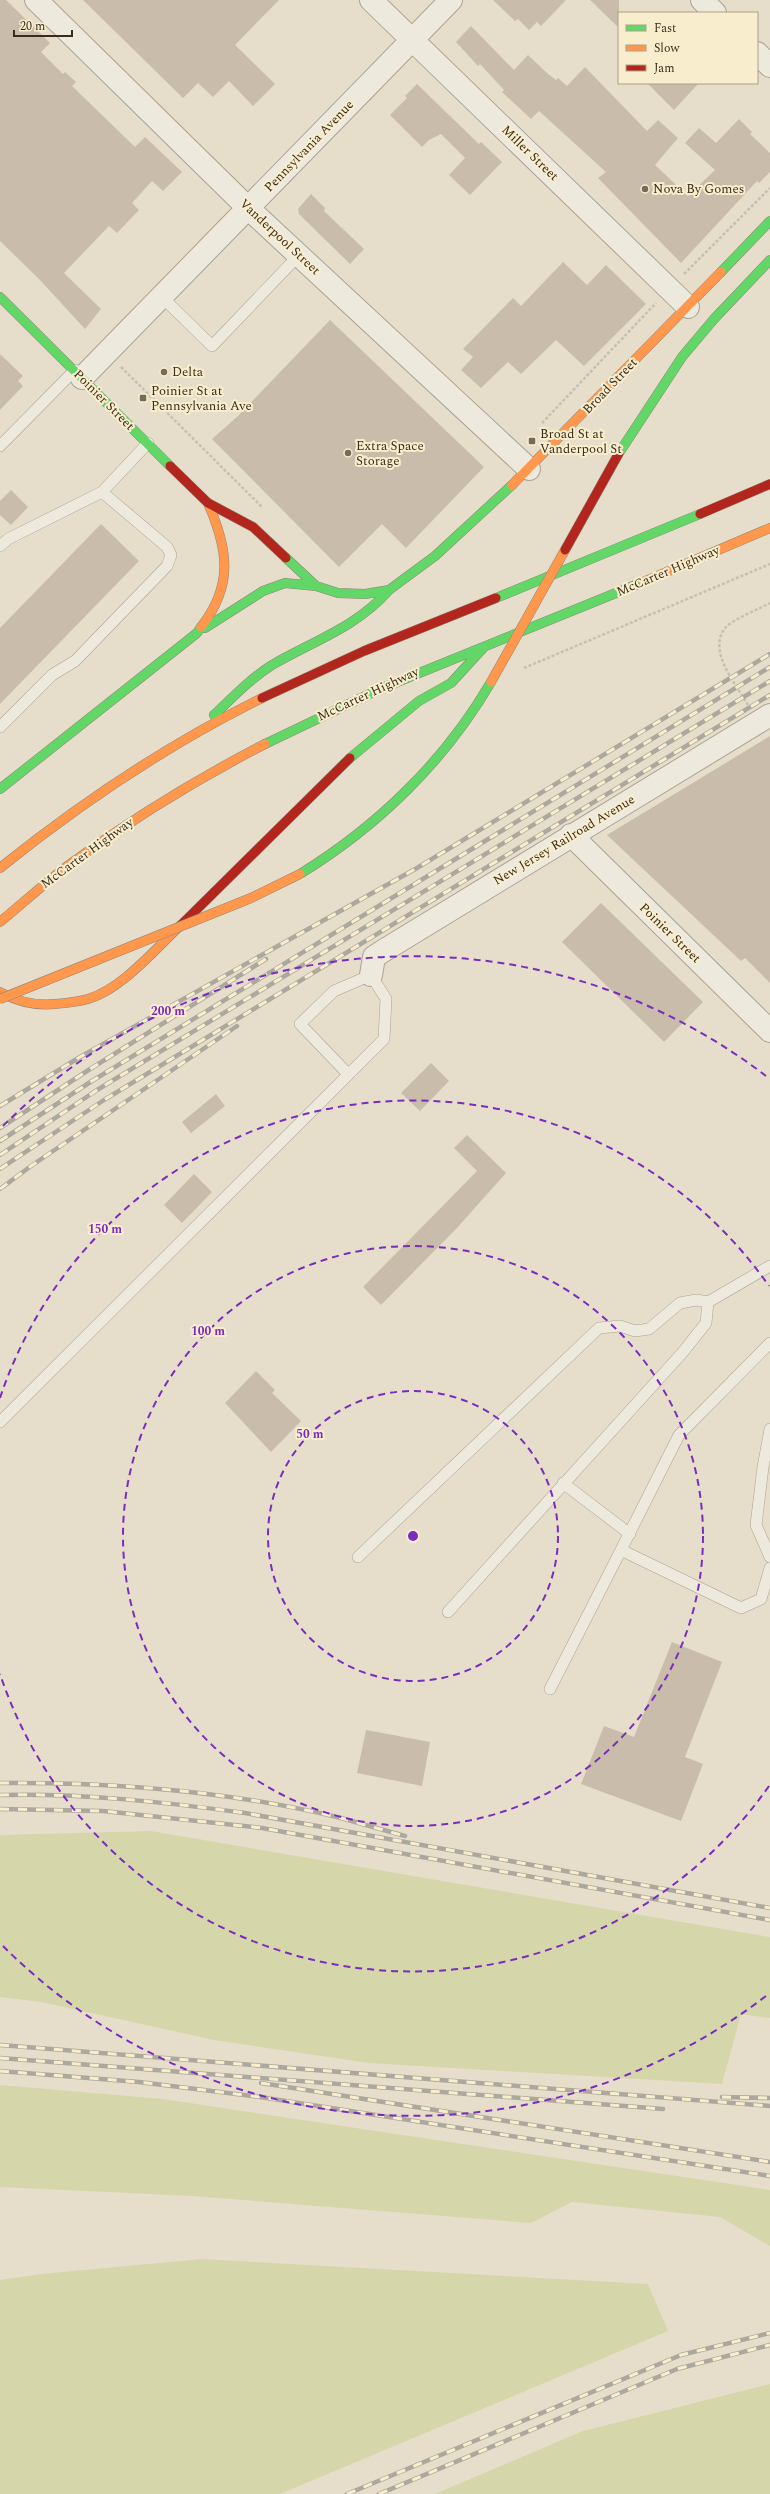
<svg xmlns="http://www.w3.org/2000/svg" width="770" height="2494" viewBox="0 0 770 2494" font-family="Spectral,serif">
<rect width="100%" height="100%" fill="#e6deca"/>
<path fill="#d5d7ab" d="M151,1831l619,106v81l-29,-4 -19,70 -353,-21 -155,-23 -173,-38 -41,-5v-162z
M0,2085l163,14 607,91v56l-50,-29 -148,-15 -41,21 -339,-27 -192,-9z
M202,2259l446,25 20,47 -388,163h-280v-214l41,-6z
M770,2384v110h-335l148,-63z"/>
<path fill="#cabcaa" d="M0,0h6l44,43 -9,9 22,22 2,-2 11,10 -4,4 63,61 10,-10 37,35 -19,19 -11,-10 -20,22 7,7 -22,23 -8,-7 -45,47 37,36 -16,20 -46,-50 -39,-38z
M83,0h196l-44,45 40,39 -22,22 -24,-25 -16,16 -15,-14 -15,15z
M493,0h73l-25,26 -4,-4 -8,8 -11,-11 -3,2z
M590,0h29v28z
M471,26l43,44 14,-15 20,19 8,6 2,-2 9,8 18,-19 62,64 11,-11 20,18 -23,27 33,31 27,-26 -30,-27 14,-15 17,15 23,-24 13,13 -2,2 20,19v19l-11,11 -2,-2 -76,82 -83,-85 8,-6 -67,-61 -8,8 -29,-27 2,-2 -24,-26 -2,2 -22,-24z
M647,83h52l-25,27z
M417,84l62,60 2,-2 21,20 -32,33 -21,-20 16,-17 -24,-24 -12,6 -7,7 -32,-32 17,-17 -2,-2z
M311,194l14,14 -1,3 40,38 -14,15 -51,-50 -1,-5z
M563,262l24,23 19,-20 40,39 -62,62 -28,-26 -35,34 -13,-12 -27,26 -20,-18 12,-13 -10,-8 50,-51 8,8z
M330,320l154,147 -78,81 -24,-24 -43,43 -127,-128 26,-23z
M0,354l23,22 -5,5 5,5 -23,24z
M11,490l17,17 -17,18 -11,-10v-14z
M101,524l38,37 -139,143v-76z
M770,736v247l-25,-25 -4,3 -134,-126z
M601,903l102,99 -39,40 -102,-100z
M431,1063l18,18 -29,30 -19,-18z
M216,1094l9,12 -34,27 -9,-11z
M467,1135l39,38 -50,56 -75,76 -18,-18 114,-116 -23,-23z
M194,1174l18,18 -30,31 -18,-18z
M256,1371l19,19 -3,3 29,28 -30,31 -46,-49z
M672,1642l50,20 -37,95 18,7 -22,57 -100,-37 23,-58 30,11z
M366,1730l64,12 -8,44 -65,-13z"/>
<g fill="none" stroke-linecap="round" stroke-linejoin="round">
<g stroke="#aba394" stroke-width="12">
<path id="lane" d="M162,297l50,49 87,-91
M0,446l75,-76
M0,546l8,-7 94,-47 46,-49
M0,727l52,-52 23,-14 92,-95 4,-11 -4,-8 -65,-55
M770,1343l-91,92 -58,115 120,58 20,-9 9,-31
M0,1422l384,-383 2,-40 -15,-24 -37,16 -34,33 48,50
M770,1429l-7,38 -7,58 14,32
M563,1483l67,51
M358,1557l241,-229 21,-2 15,5 14,-2 31,-26 16,-3 12,2
M448,1612l235,-260 23,-29 2,-21 62,-36
M550,1689l71,-139"/>
</g>
<g stroke="#aba394" stroke-width="24">
<path id="street" d="M36,0l212,208 281,261
M371,0l317,307
M702,0l13,13
M757,53l13,13
M82,378l369,-378
M571,835l199,196
M371,975l3,-18 9,-6 387,-236"/>
</g>
<g stroke="#90887a" stroke-width="10">
<path id="fast" d="M721,272l49,-51
M0,297l170,169
M619,453l63,-96 32,-38 56,-59
M286,558l30,28 22,7 27,1 24,-4 46,-34 77,-71
M496,598l204,-84
M205,628l58,-37 22,-8 31,3
M214,715c19,-18 36,-36 58,-50 41,-24 85,-38 117,-75
M265,744l115,-55 263,-107
M350,758l69,-57 32,-18 33,-36
M0,789l197,-156 4,-6"/>
</g>
<g stroke="#90887a" stroke-width="10">
<path id="slow" d="M512,485l209,-213
M643,582l127,-54
M201,627c33,-42 27,-78 7,-124
M0,868c82,-66 167,-123 262,-170
M0,922c23,-19 46,-40 70,-58 62,-45 127,-85 195,-120
M0,992c18,10 35,14 55,12 11,-1 23,-2 33,-5 34,-10 67,-50 93,-74"/>
</g>
<g stroke="#90887a" stroke-width="10">
<path id="jam" d="M170,466l38,37 45,24 33,31
M700,514l70,-30
M262,698l102,-47 132,-53
M181,925l169,-167"/>
</g>
<path stroke="#c6bfb3" stroke-width="2.5" stroke-dasharray="3 2" stroke-linecap="butt" d="M684,274l86,-86
M121,367l141,140
M542,423l114,-120
M524,668l246,-104
M748,705c-12,-21 -42,-55 -22,-78 6,-7 35,-19 44,-24"/>
<use href="#lane" stroke="#ede9dd" stroke-width="11"/>
<use href="#street" stroke="#ede9dd" stroke-width="22"/>
<use href="#fast" stroke="#63d668" stroke-width="9"/>
<use href="#slow" stroke="#ff974d" stroke-width="9"/>
<use href="#jam" stroke="#b3261e" stroke-width="9"/>
<g stroke="#aca89d" stroke-width="4.5">
<path id="rail" d="M0,1106l80,-49 337,-189 353,-214
M0,1128l87,-57 179,-112
M0,1141l92,-60 678,-414
M0,1155l97,-65 673,-409
M0,1169l104,-69 666,-405
M0,1189l31,-23 206,-140
M0,1783c113,-1 230,8 341,35 21,6 42,12 64,18
M0,1795c82,-2 164,7 245,18l525,95
M0,1809l103,2 159,17 508,92
M0,2045l770,61
M0,2058l663,51
M0,2071l139,11 121,15 510,79
M261,2083l509,79
M722,2097l48,1
M347,2494l334,-139 89,-22
M379,2494l298,-125 93,-24"/>
</g>
<use href="#rail" stroke="#f8eece" stroke-width="3" stroke-dasharray="9" stroke-linecap="butt"/>
<g stroke="#90887a" stroke-width="10" stroke-linecap="butt">
<path id="fast-bridge" d="M300,874c78,-48 145,-113 191,-192"/>
</g>
<g stroke="#90887a" stroke-width="10" stroke-linecap="butt">
<path id="slow-bridge" d="M491,682l74,-132
M0,999l251,-101 49,-24"/>
</g>
<g stroke="#90887a" stroke-width="10" stroke-linecap="butt">
<path id="jam-bridge" d="M565,550l54,-97"/>
</g>
<use href="#fast-bridge" stroke="#63d668" stroke-width="9"/>
<use href="#slow-bridge" stroke="#ff974d" stroke-width="9"/>
<use href="#jam-bridge" stroke="#b3261e" stroke-width="9"/>
</g>
<g fill="none" stroke="#7b2cbf" stroke-width="2" stroke-dasharray="7 5">
<circle cx="413" cy="1536" r="145"/>
<circle cx="413" cy="1536" r="290"/>
<path d="M769 1786A435 435 0 0 1 0 1674M0 1398A435 435 0 0 1 769 1286"/>
<path d="M766 1996A580 580 0 0 1 3 1946M3 1126A580 580 0 0 1 766 1076"/>
</g>
<g fill="#766a58" stroke="#f8eece" stroke-width="1.5">
<circle cx="645" cy="189" r="4"/>
<circle cx="164" cy="372" r="4"/>
<rect x="139" y="394" width="8" height="8" rx="2"/>
<rect x="528" y="437" width="8" height="8" rx="2"/>
<circle cx="348" cy="453" r="4"/>
</g>
<g text-anchor="middle" dominant-baseline="central" stroke-width="4" stroke-linejoin="round" paint-order="stroke">
<g font-size="13" fill="#3a2b1b" stroke="#f8eece">
<text transform="translate(309 146) rotate(-46)">Pennsylvania Avenue</text>
<text transform="translate(530 153) rotate(44)">Miller Street</text>
<text transform="translate(280 237) rotate(43)">Vanderpool Street</text>
<text transform="translate(610 386) rotate(-46)">Broad Street</text>
<text transform="translate(104 400) rotate(45)">Poinier Street</text>
<text transform="translate(668 571) rotate(-23)">McCarter Highway</text>
<text transform="translate(368 694) rotate(-25)">McCarter Highway</text>
<text transform="translate(564 840) rotate(-31)">New Jersey Railroad Avenue</text>
<text transform="translate(87 853) rotate(-36)">McCarter Highway</text>
<text transform="translate(670 933) rotate(44)">Poinier Street</text>
</g>
<g font-size="13" fill="#3a2b1b" stroke="#f8eece" text-anchor="start">
<text x="653" y="189">Nova By Gomes</text>
<text x="172" y="372">Delta</text>
<text x="151" y="391">Poinier St at<tspan x="151" dy="15">Pennsylvania Ave</tspan></text>
<text x="540" y="434">Broad St at<tspan x="540" dy="15">Vanderpool St</tspan></text>
<text x="356" y="446">Extra Space<tspan x="356" dy="15">Storage</tspan></text>
</g>
</g>
<circle cx="413" cy="1536" r="6" fill="#7b2cbf" stroke="#f8eece" stroke-width="2"/>
<g font-size="12" text-anchor="middle" font-weight="bold" fill="#7b2cbf" stroke="#f8eece" stroke-width="4" stroke-linejoin="round" paint-order="stroke">
<text x="168" y="1015">200 m</text>
<text x="105" y="1233">150 m</text>
<text x="208" y="1335">100 m</text>
<text x="310" y="1438">50 m</text>
</g>
<rect x="618" y="12" width="140" height="72" fill="#f8eece" stroke="#aca086"/>
<rect x="626" y="25" width="20" height="6" fill="#63d668" stroke="#aca086"/>
<text x="654" y="32" font-size="12" fill="#3a2b1b">Fast</text>
<rect x="626" y="45" width="20" height="6" fill="#ff974d" stroke="#aca086"/>
<text x="654" y="52" font-size="12" fill="#3a2b1b">Slow</text>
<rect x="626" y="65" width="20" height="6" fill="#b3261e" stroke="#aca086"/>
<text x="654" y="72" font-size="12" fill="#3a2b1b">Jam</text>
<path d="M14 30v6h58v-6" fill="none" stroke="#3a2b1b" stroke-width="2"/>
<text x="20" y="30" font-size="12" fill="#3a2b1b" stroke="#f8eece" stroke-width="3" paint-order="stroke">20 m</text>
</svg>
